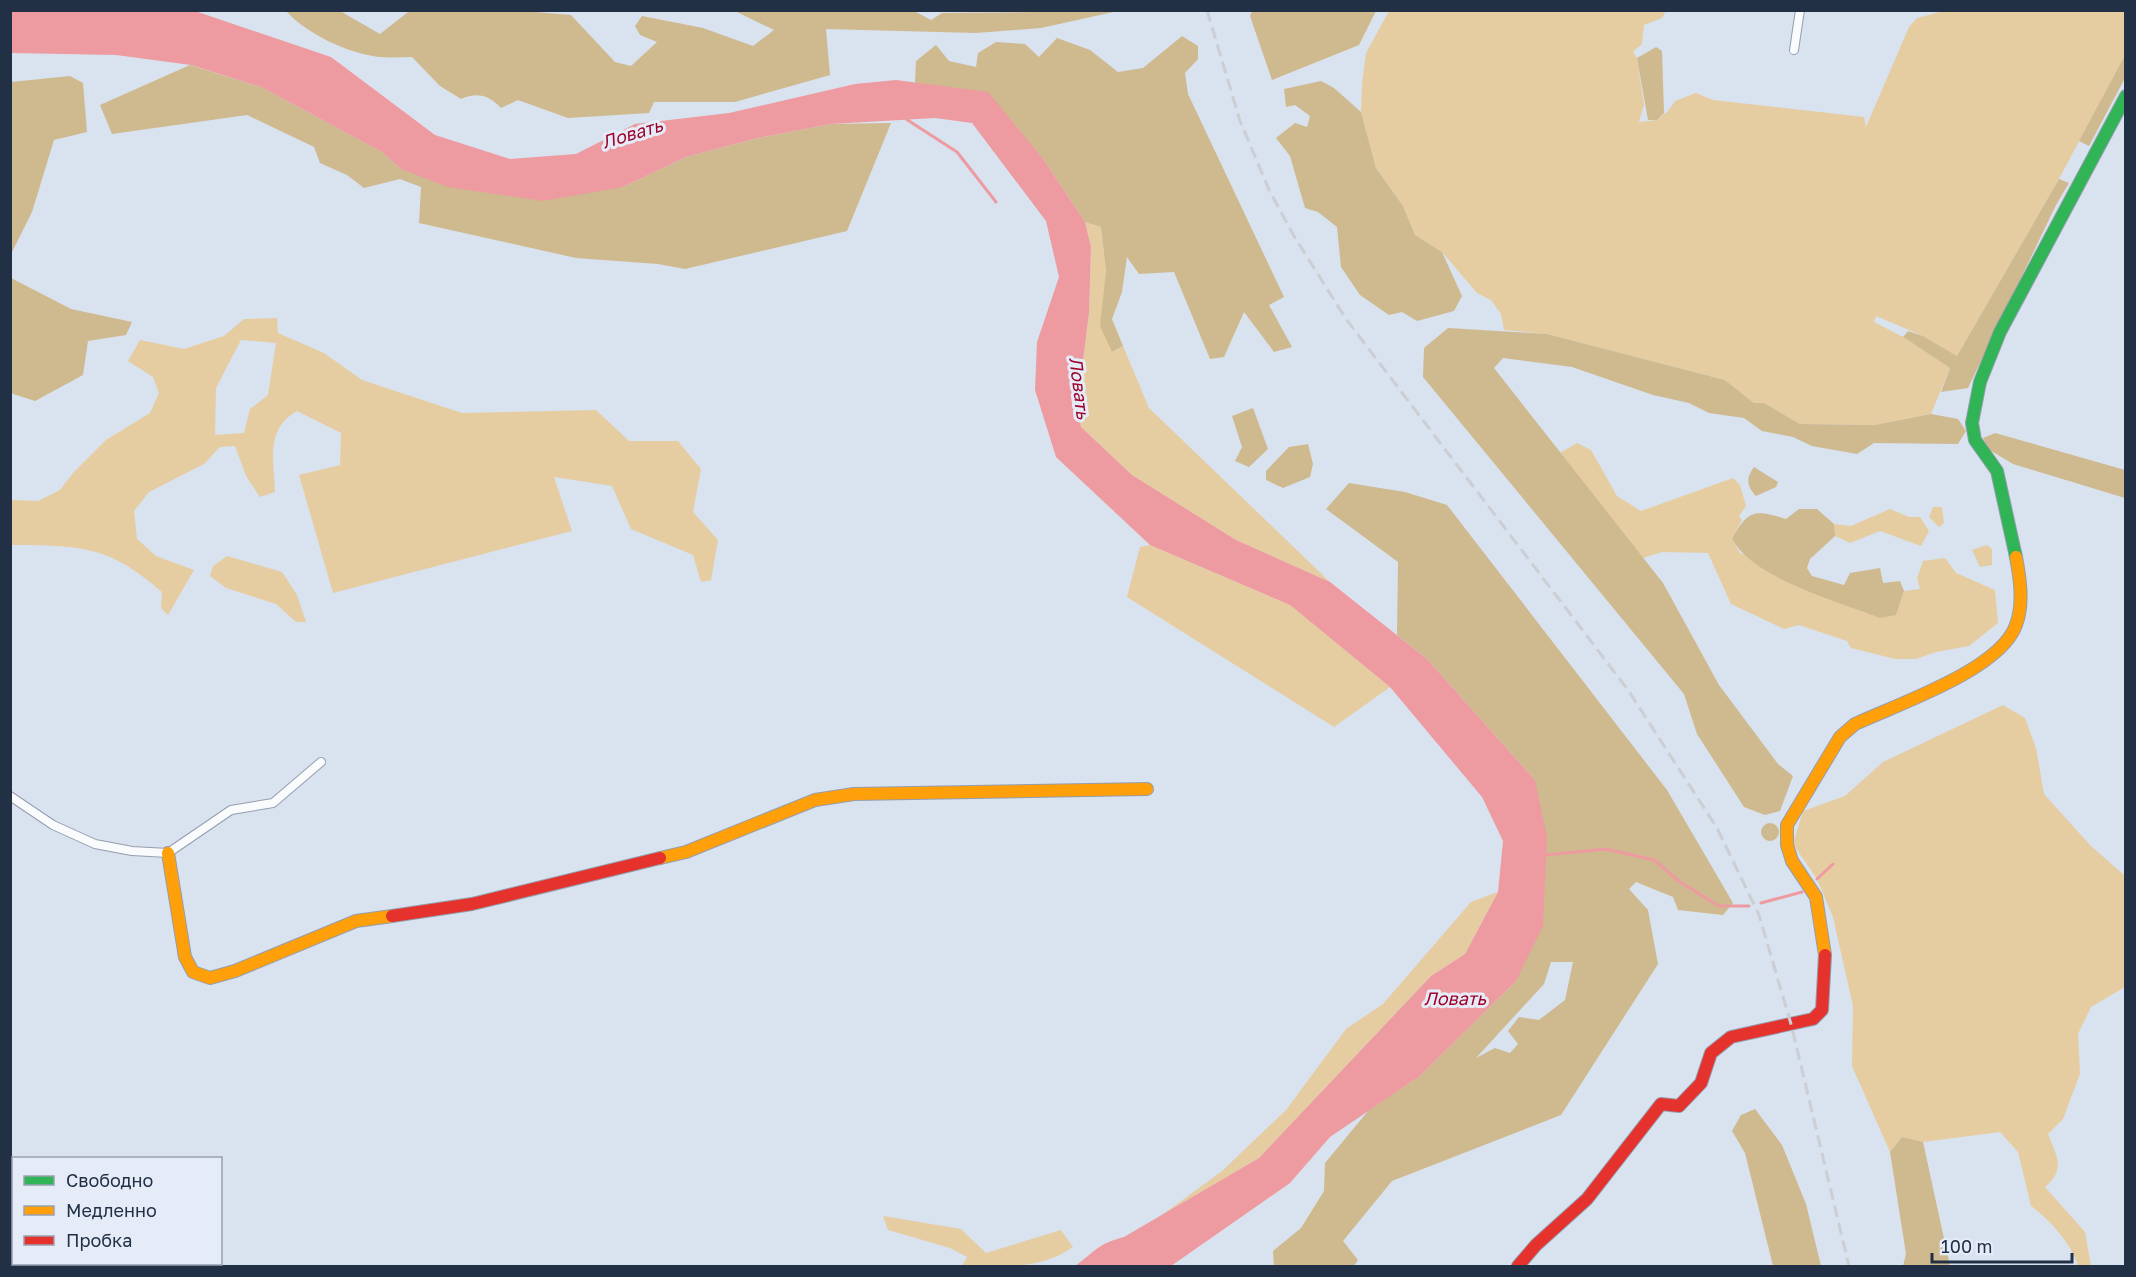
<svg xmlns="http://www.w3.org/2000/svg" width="2136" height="1277" viewBox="0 0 2136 1277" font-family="'Golos Text',sans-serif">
<rect width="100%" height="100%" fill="#d9e2ef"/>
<path fill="#e5cda1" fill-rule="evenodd" d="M1948,10l177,1v44l-66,124 -102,177 -34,-20 -47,-20 -2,6 29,15 47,31 -19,46 -56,11 -75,-1 -36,-21h-10l-29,-23 -178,-46 -43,-4 -3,-16 -10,-14 -14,-7 -35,-41 -27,-17 -12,-29 -27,-38 -15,-56 1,-29 4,-30 23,-42h277l-4,7 -18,7 -2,19 -9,8 4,6 7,47 -5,17 18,-2 11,-9 7,-10 21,-8 17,7 151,17 2,10 43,-100 8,-9z
M1085,222l16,5 5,44 -5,55 12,26 10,-6 26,62 181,174 -94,-42 -104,-65 -51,-48 -4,-19 12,-95 2,-66z
M277,318l1,15 46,20 38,27 100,33 134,-3 33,31h49l23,28 -8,43 25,28 -7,40 -10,2 -8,-27 -62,-26 -19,-43 -58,-9 18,54 -239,62 -34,-118 41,-10 1,-32 -44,-22c-32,18 -23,49 -22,81l-15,5 -14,-21 -11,-30 -15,1 -16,17 -55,28 -15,19 3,28 19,17 38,14 -26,45 -7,-7 1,-16c-55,-48 -82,-46 -151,-47v-45l27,1 22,-11 13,-17 33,-33 44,-27 9,-20 -6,-16 -25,-16 12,-21 44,9 40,-13 20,-17zM241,340l35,3 -8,52 -18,14 -6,24 -29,2 1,-47z
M1577,443l14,7 26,46 24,15 92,-33 7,7 6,21 -7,10 3,4 -10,19 8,14 156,61 8,-23 16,-2 -3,-11 6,-17 22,-3 11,15 39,17 3,33 -29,23 -33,6 -20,7h-21l-44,-11 -4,-7 -48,-16 -15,4 -53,-25 -23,-51 -46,-1 -19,6 -83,-105z
M1933,507h9l2,16 -5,4 -10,-10z
M1890,509l19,8h11l9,14 -8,15 -41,-15 -30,12 -15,-7 -1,-12 17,2z
M1150,545l140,60 100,82 -56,40 -207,-130 13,-50z
M1987,545l5,4v16l-12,2 -8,-17z
M227,556l55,16 15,23 9,27h-10l-20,-18 -50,-16 -16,-12 3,-10z
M2003,705l22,13 11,30 8,46 46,51 35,31v111l-34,20 -13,27 2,40 -17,45 -15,15c9,23 18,35 -3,53l40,45 6,34h-13c-6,-22 -29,-47 -47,-60l-13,-54 -18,-20 -77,10 -21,-5 -12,15 -38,-86 1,-60 -20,-89 -16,-38 -24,-35 10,-33 42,-15 38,-34z
M1498,892l-33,62 -34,22 -172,182 -97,57 60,-44 64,-61 60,-81 37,-25 88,-102z
M883,1216l78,13 25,24 75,-23 12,17c-33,23 -72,20 -111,19l5,-9 -17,-9 -62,-18z"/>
<path fill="#cfb98f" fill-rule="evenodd" d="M512,10l59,5 44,47 16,4 26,-24 -17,-7 -5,-9 7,-10 61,12 50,18 21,-16 -39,-19h179l17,9 11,-7 176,-2 -77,17 -65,5 -150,-4 4,46 -95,27h-81l-5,11 -81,5 -50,-18 -17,8c-12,-13 -24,-16 -40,-9l-21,-13 -28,-29c-11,0 -23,1 -33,0 -32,-4 -72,-23 -93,-46h54l40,23 28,-22 9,-1z
M1252,11h124l-17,34 -87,35 -22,-64z
M1182,36l16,10v13l-13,14 3,21 96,203 -15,8 23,42 -18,5 -30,-40 -20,45 -14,2 -36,-87 -35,2 -12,-17 -5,35 -10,27 11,27 -11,6 -12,-26 6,-55 -5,-44 -16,-5 -41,-62 -129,-78 1,-21 20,-16 13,16 27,6 2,-14 18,-11 29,2 14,13 18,-19 33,12 28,22 25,-4z
M1656,47l6,4 2,62 -7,7h-9l-11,-62z
M2125,55v23l-36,68 -10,-5z
M190,65l71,22 121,65 19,17 222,18 63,-30 72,-19 73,-14 60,-1 -44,108 -162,38 -27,-5 -82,-6 -157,-35 2,-36 -21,-8 -36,9 -17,-13 -27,-12 -6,-16 -67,-32 -135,19 -12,-29z
M70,76l13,7 4,49 -33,8 -22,72 -21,42v-172z
M1321,81l13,7 27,24 15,56 27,38 12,29 27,17 20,44 -8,15 -37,10 -15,-9 -13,3 -29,-20 -19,-28 -4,-40 -19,-15 -13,-4 -15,-52 -14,-18 19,-15 12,4 3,-11 -15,-11 -9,2 -2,-18z
M2059,179l10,4 -13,22 -88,183 -27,4 9,-24 -47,-31 5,-6 15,5 34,20z
M11,278l60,31 61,13 -6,13 -38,6 -5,34 -48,26 -22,-7 -3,-5z
M1448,328l99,6 178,46 29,23h10l36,21 75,1 56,-11 27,5 8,12 -8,13 -84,-1 -17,11 -45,-8 -19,-9 -31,-6 -18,-13 -35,-5 -20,-10 -36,-8 -81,-28 -69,-9 -9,10 169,215 56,102 59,79 15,12 -13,35 -15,4 -21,-8 -47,-73 -13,-40 -261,-317 1,-29z
M1253,408l15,41 -19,18 -14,-6 7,-14 -10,-31z
M1995,433l130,37v28l-112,-34 -25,-15 -5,-11z
M1308,444l5,20 -3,13 -27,11 -17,-8v-9l23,-24z
M1754,467l24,15 -2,5 -20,9c-10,-11 -10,-18 -2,-29z
M1349,483l56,9 42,13 220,285 66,113 -10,12 -45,-5 -5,-13 -37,-15 -7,7 19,21 10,54 -97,151 -169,66 -49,60 15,19 -4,6h-80l-1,-15 28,-23 23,-37 1,-28 43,-52 52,-35 96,-95 19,-201 -108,-121 -30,-24 1,-73 -72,-53zM1551,962h22l-8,38 -26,20 -20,-3 -11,14 10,13 -8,9 -15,-5 -19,10 68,-74z
M1799,509h18l17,15 1,12 -25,23 -3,9 5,8 32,9 6,-12 30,-5 3,15 17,-2 4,10 -8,24 -16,3c-43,-17 -126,-39 -148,-79 16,-29 22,-30 54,-20z
M1761 832a9 9 0 1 1 18 0a9 9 0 1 1-18 0Z
M1755,1109l27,36 24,59 15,62h-48l-28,-113 -13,-22 9,-16z
M1902,1137l21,5 27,124h-47l3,-12 -16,-102z"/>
<path fill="#ed9ba1" d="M11,10l184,1 136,46 104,78 75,24 66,-5 59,-30 94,-11 126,-29 41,-4 92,12 56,68 41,62 6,25 -2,66 -12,95 4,19 51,48 104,65 94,42 97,77 108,121 12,57 -4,89 -27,55 -96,95 -90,61 -40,46 -119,83h-96c21,-15 22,-22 49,-29l135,-79 172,-182 34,-22 33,-62 5,-51 -21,-44 -92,-110 -100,-82 -140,-60 -94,-88 -21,-67 2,-48 22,-65 -13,-56 -74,-98 -37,-5 -104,6 -73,14 -72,19 -63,30 -80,14 -95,-14 -47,-18 -19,-17 -121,-65 -70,-22 -75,-10 -105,-2z"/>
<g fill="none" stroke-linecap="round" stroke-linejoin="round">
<path stroke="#ed9ba1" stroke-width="3" d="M906,119l51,33 39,50
M1545,855l61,-6 48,11 26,22 39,24h30
M1817,879l16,-15
M1761,903l41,-11"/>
<g stroke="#949eae" stroke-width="10">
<path id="street" d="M1794,50l6,-40
M10,796l43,29 42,19 37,7 36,2 63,-43 42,-7 48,-41"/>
</g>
<g stroke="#949eae" stroke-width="14">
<path id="fast" d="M2016,557l-19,-86 -22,-31 -3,-17 8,-41 20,-50 126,-236"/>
</g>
<g stroke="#949eae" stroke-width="14">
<path id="slow" d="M168,853l17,104 8,15 17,6 25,-7 121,-50 36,-5
M660,858l26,-6 129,-52 39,-6 293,-5
M1825,955l-9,-58 -24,-36 -5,-16v-20l53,-88 15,-13c43,-20 145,-54 161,-99 8,-21 4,-47 0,-68"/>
</g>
<g stroke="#949eae" stroke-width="14">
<path id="jam" d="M392,916l80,-12 188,-46
M1518,1266l18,-21 51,-46 74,-95 18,2 22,-23 10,-30 20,-16 82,-18 9,-9 3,-55"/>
</g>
<use href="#street" stroke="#f9fbfd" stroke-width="8"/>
<use href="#fast" stroke="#30b455" stroke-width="12"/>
<use href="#slow" stroke="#ff9f0a" stroke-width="12"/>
<use href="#jam" stroke="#e5322d" stroke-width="12"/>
<path stroke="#cbced2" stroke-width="3" stroke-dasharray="12 6" stroke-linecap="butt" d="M1207,10l33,111 30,71 24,44 52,83 282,371 89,138 42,87 32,109 58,242"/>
</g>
<g text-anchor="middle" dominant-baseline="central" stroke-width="6" stroke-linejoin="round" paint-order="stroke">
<g font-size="18" font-style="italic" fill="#9e0227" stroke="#e5ecf8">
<text transform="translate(632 133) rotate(-17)">Ловать</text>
<text transform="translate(1080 388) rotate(83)">Ловать</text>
<text x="1455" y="998">Ловать</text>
</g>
</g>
<rect width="2136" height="1277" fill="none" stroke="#223046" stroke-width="24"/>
<rect x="12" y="1157" width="210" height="108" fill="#e5ecf8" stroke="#97a1b1" stroke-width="1.5"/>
<rect x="24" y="1176" width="30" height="9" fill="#30b455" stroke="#97a1b1" stroke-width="1.5"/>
<text x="66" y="1187" font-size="18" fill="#223046">Свободно</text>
<rect x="24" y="1206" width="30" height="9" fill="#ff9f0a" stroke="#97a1b1" stroke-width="1.5"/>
<text x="66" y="1217" font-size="18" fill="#223046">Медленно</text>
<rect x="24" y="1236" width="30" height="9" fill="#e5322d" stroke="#97a1b1" stroke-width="1.5"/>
<text x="66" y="1247" font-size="18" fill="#223046">Пробка</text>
<path d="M1932 1253v9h140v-9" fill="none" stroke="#223046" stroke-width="3"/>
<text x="1941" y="1253" font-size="18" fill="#223046" stroke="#e5ecf8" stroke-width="4.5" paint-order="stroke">100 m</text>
</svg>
